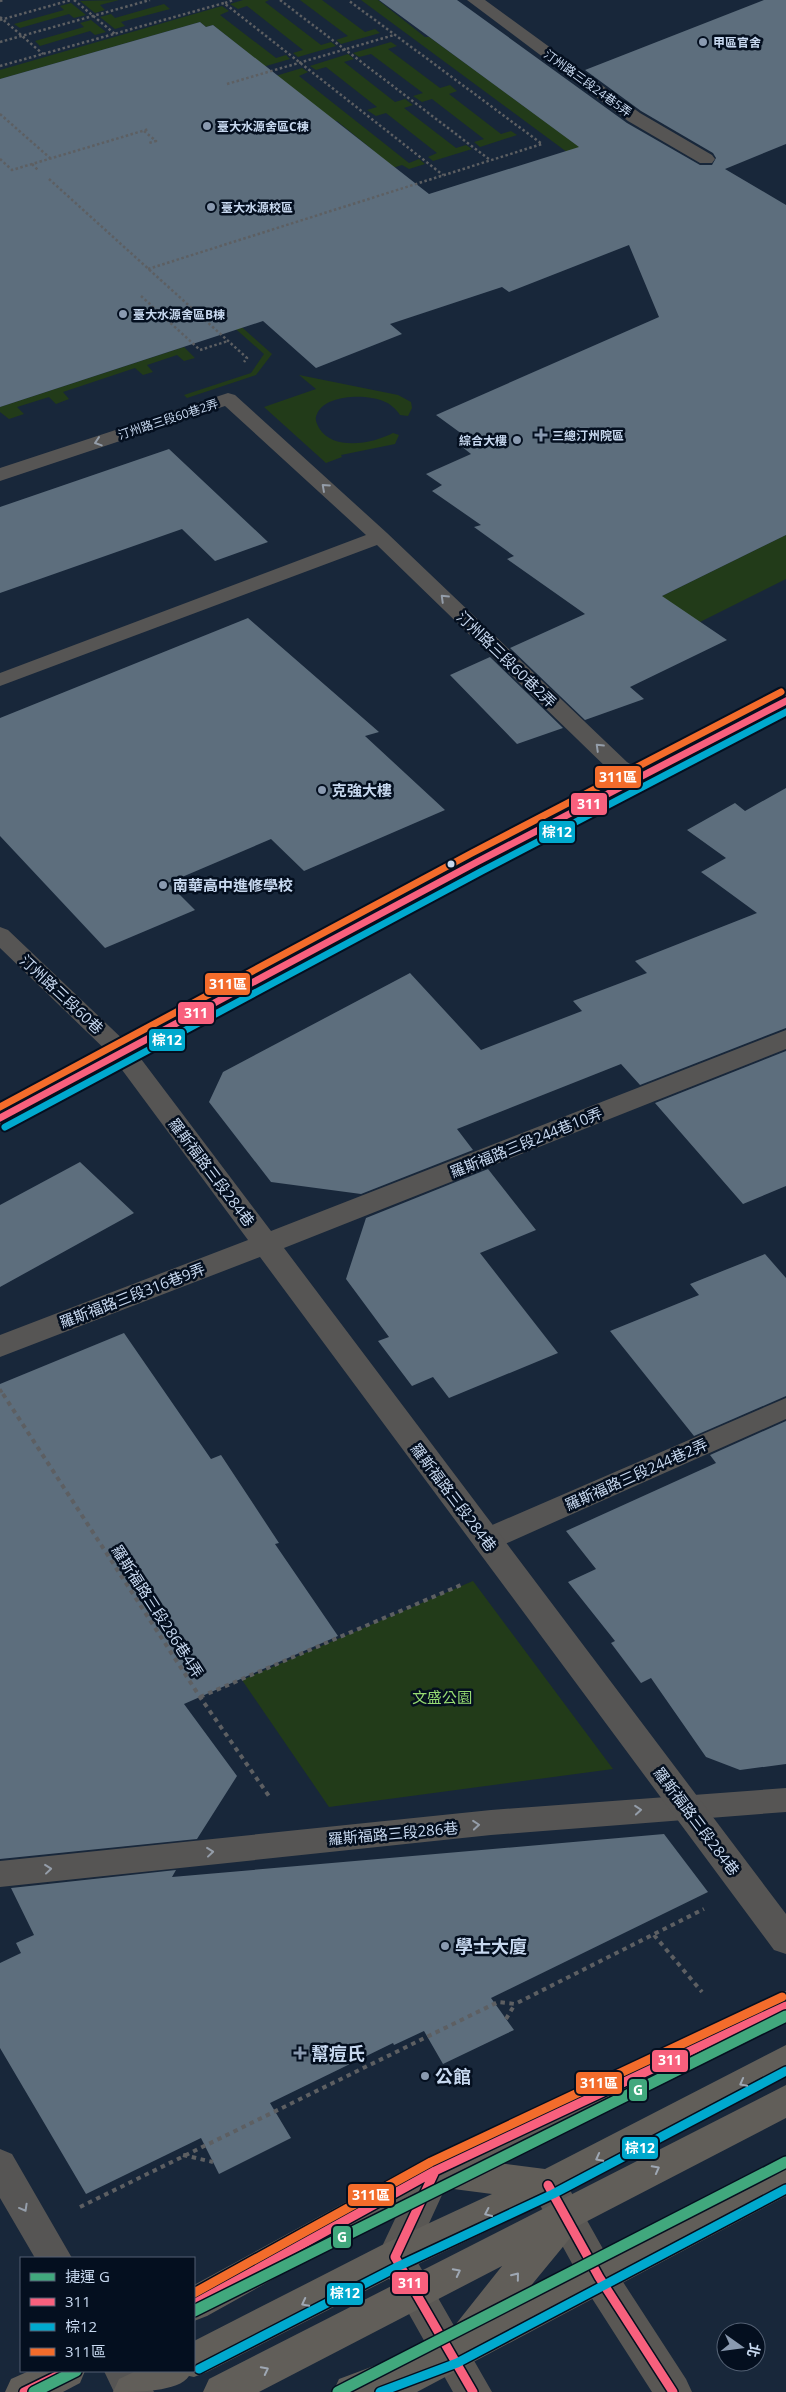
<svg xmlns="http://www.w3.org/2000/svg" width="786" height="2392" viewBox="0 0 786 2392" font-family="'Open Sans','Noto Sans TC',sans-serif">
<rect width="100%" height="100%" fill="#18273a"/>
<path fill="#223b19" d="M119,0l-19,5 5,5 -10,3 -15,-12z
M243,0h26l-4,2 56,43 10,-3 5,4 -38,11 -5,-4 10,-3 -56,-44 -9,3 -8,-5z
M300,0h22l43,32 10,-3 5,4 -39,11 -5,-4 12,-4z
M361,0h17l47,37h4l159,116 -13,5z
M71,3l15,12 -12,3 -5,-4 -49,14 -6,-4 50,-14 -4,-4z
M164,4l6,5 -49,13 4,4 -10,3 -15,-12 11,-3 4,4z
M222,6l7,5 -9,4 56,43 10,-3 4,4 -68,20 25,-27 -34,-27 -7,2 -6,-5 -200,57v-9z
M91,20l15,12 -11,3 -5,-4 -50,15 -5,-5 49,-14 -4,-4z
M391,42l6,4 -9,3 52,39 10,-3 7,6 -8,3 52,40 10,-3 6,4 -37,12 -6,-5 10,-3 -52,-40 -10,3 -9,-6 10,-3 -52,-39 -12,3 -6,-4z
M348,54l6,5 -10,3 51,40 10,-3 8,6 -9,3 52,40 10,-3 6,4 -39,12 -5,-4 9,-4 -51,-40 -10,3 -9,-6 10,-3 -51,-40 -10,3 -6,-4z
M302,68l6,4 -9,4 110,87 10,-4 6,5 -16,5 -7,-4 -246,78 218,-92 -37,-30 -8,2 -96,-34z
M175,275h8l89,79 -16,21 -69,23 -3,-3 67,-22 13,-19z
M184,347l11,11 -11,3 -7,-6 -30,10 6,7 -10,3 -8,-7 -72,24 6,7 -13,5 -7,-7 -32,10 7,7 -15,5 -9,-7v-5z
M299,375l99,20 13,7 1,6 -4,8 -8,-1c-4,-6 -9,-11 -17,-14 -16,-7 -58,-7 -66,13 -3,5 0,10 2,14 15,24 55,15 74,5l6,2 -4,9 -54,11 1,2 -16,6 -62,-56 52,-18z
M786,535v44l-110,55 -40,-25z
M473,1581l140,188 -284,38 -87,-127z"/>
<path fill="#5d6e7d" d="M379,0h78l170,123 73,42h12l4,-7 -3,-5 -72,-42 -56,-41 179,-70h22v144l-61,25 61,36v330l-124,61 65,44 -97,47 14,12 -59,21 -75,-72 75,-34 -78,-55 7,-3 -40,-29 7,-2 -49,-34 10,-6 -16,-11 45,-20 -10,-8 12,-4 -37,-27 223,-98 -30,-72 -120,47 -7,-5 -112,37 12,10 -86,34 -53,-47 -263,86v-328l200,-57 6,5 7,-2 216,169 150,-47z
M169,449l99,93 -53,19 -33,-32 -182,64v-86z
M248,618l131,114 -14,4 80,74 -141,61 -33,-32 -103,44 27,27 -90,38 -105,-112v-118z
M490,657l73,71 -46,16 -67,-69z
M786,788v240l-146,57 -19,-21 -164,65 16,21 -112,44 -90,-12 -62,-80 14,-30 187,-99 71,77 101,-39 -9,-10 74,-28 -12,-12 122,-48 -56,-41 25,-14 -39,-28 48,-27 10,8z
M786,1051v135l-43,18 -88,-101z
M80,1162l54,51 -134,74v-82z
M488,1169l48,61 -56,23 78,100 -109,45 -16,-21 -21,9 -34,-45 11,-4 -43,-58 20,-61z
M765,1254l21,24v118l-92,40 -84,-105 89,-36 -9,-11z
M124,1333l87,126 10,-4 58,88 -4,1 63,92 -154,68 53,72 -40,63 -197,20v-475z
M786,1421v343l-46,6 -34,-13 -55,-79 -10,5 -30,-40 4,-2 -47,-59 28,-13 -30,-38 150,-68 -6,-8z
M664,1834l44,58 -217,106 23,32 -71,34 -19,-33 -30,14 -1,-2 -123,60 21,35 -72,36 -18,-36 -115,56 -86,-146v-85l21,-10 -5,-10 18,-8 -23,-47 165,-18 -4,7z"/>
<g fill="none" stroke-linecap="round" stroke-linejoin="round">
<path stroke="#5d5f62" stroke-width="2.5" stroke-dasharray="2.5 2.5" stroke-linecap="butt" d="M74,0l41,34
M280,0l210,160
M0,1l4,-1
M225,3l8,-3
M0,17l43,37
M0,20l71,-20
M0,42l150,-42
M0,66l224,-63 219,172
M227,84l167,-49
M0,114l50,44
M144,131l12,10 -7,2
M0,159l12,11 137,-41
M32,164l6,6
M49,179l198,179 -3,4
M148,269l394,-125 -194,-144
M141,296l59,54 28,-9"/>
<path stroke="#5d5f62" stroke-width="3" stroke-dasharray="4 4" stroke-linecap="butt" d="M0,1389l4,7"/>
<path stroke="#5d5f62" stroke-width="4" stroke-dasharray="4.5 4.5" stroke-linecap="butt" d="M3,1394l197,303 71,102
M200,1697l261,-112
M654,1935l48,57
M506,2019l9,-15
M183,2155l30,7
M80,2207l418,-205 17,2 189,-95"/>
<path fill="#565554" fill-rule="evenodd" d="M467,0h18l155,113 72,42 3,4 -3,4h-12l-72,-42z
M228,393l7,2 152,138 240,229 17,11 3,5 -3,5c-14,3 -22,-4 -33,-11l-234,-227 -377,141v-13l366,-138 -141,-129 -225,75v-13z
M0,927l8,3 123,117 4,6 -4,6 -8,2 -8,-2 -115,-111z
M786,1398v21l-290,129 -10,3 -10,-3 -4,-8 4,-8z
M786,1788v24l-295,23 -491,52v-26l491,-51z"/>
<path fill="#565554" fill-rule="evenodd" d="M786,1030v19l-502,199 502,666v40l-12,-4 -514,-693 -260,100v-22l248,-95 -134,-181 -4,-6 4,-6 9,-3 9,3 139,184z
M0,2149l12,5 60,104h-37l-35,-60z
M104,2371h39l11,21h-40z"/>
<path fill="#595754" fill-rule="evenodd" d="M786,694v16l-300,158 -476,257 -10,2v-21l468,-250 310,-160z
M435,2155l12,5 6,11 -39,85 78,136h-39l-76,-135 46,-97z
M548,2169l13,5 51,91 74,114 6,13h-40l-66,-103 -51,-93 -5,-11 5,-11z"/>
<path fill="#615e59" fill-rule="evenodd" d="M786,1991v31l-295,140 54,7 241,-124v32l-225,119 -153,73 -201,103 -13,5 -5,-1c-10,16 -53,16 -76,16l6,-13 17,-8h58v-30l188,-96 110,-51 -54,-7 -231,129 -13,5v-36l229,-125z
M786,2085v33l-212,110 -3,9 -51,62 266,-137v34l-369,196h-84l6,-13 56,-21 7,3 42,-22 58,-73 -243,126h-56l6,-13z
M29,2371h56l-5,12 -17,9h-58l6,-13z"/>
<g stroke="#040f1f" stroke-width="11">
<path id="bus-1-far1" d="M0,1118l477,-256 309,-161"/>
</g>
<g stroke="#040f1f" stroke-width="12">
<path id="bus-1" d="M435,2171l-40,86 78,135
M548,2185l51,92 74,115
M194,2304l241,-133 351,-165
M24,2392l43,-21"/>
</g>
<g stroke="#040f1f" stroke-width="11">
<path id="bus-2-far1" d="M5,1127l477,-256 304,-159"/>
</g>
<g stroke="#040f1f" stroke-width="12">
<path id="bus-2" d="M199,2369l200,-103 154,-72 233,-123
M380,2392l77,-29 329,-174"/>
</g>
<g stroke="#040f1f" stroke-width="11">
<path id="bus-3-far1" d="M0,1107l472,-254 309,-161"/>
</g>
<g stroke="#040f1f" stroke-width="12">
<path id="bus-3" d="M194,2293l237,-131 351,-165"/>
</g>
<use href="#bus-1-far1" stroke="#f8607d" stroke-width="7"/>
<use href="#bus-1" stroke="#f8607d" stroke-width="9"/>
<use href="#bus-2-far1" stroke="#00a9ce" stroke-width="7"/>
<use href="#bus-2" stroke="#00a9ce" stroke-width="9"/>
<use href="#bus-3-far1" stroke="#f36c2b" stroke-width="7"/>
<use href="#bus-3" stroke="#f36c2b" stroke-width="9"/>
<g stroke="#040f1f" stroke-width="14">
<path id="metro-1" d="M194,2311l592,-295
M34,2392l42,-21
M338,2392l448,-230"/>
</g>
<use href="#metro-1" stroke="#41a87d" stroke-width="11"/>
</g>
<defs><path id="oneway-chevron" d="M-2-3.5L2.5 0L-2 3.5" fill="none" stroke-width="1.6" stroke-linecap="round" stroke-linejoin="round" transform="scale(1.25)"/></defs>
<g stroke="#949da9">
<use href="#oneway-chevron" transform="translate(98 442) rotate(162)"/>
<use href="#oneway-chevron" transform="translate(325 487) rotate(-138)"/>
<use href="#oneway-chevron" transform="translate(444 598) rotate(-136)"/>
<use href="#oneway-chevron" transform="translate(599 747) rotate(-136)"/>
<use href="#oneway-chevron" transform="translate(638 1810) rotate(-5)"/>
<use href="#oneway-chevron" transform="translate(476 1825) rotate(-5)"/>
<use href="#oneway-chevron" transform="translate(210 1852) rotate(-6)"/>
<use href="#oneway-chevron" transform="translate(48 1869) rotate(-6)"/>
<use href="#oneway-chevron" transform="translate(24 2208) rotate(61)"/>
</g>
<g stroke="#9ea7b3">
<use href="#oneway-chevron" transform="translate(743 2083) rotate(152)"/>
<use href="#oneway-chevron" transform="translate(599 2158) rotate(152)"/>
<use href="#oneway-chevron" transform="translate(656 2169) rotate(-28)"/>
<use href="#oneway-chevron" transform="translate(488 2213) rotate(155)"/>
<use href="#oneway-chevron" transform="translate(457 2272) rotate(-27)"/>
<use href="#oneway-chevron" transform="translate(516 2276) rotate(-51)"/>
<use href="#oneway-chevron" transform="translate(305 2303) rotate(153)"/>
<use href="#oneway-chevron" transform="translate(265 2370) rotate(-27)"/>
</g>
<g fill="#8a9ab0" stroke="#040f1f" stroke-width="2">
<circle cx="703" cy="42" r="5"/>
<circle cx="207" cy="126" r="5"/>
<circle cx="211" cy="207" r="5"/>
<circle cx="123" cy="314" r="5"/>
<path d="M538.5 427.5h5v5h5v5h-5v5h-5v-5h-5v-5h5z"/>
<circle cx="517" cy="440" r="5"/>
<circle cx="322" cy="790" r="5"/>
<circle cx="163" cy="885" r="5"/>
<circle cx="445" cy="1946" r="5"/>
<path d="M297.5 2045.5h5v5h5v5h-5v5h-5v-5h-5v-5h5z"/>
<circle cx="425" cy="2076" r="5"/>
</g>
<circle fill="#c7d8ef" stroke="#040f1f" stroke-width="2" cx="451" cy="864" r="4.5"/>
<g text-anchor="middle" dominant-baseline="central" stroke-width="5" stroke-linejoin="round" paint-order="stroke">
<g font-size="12" font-weight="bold" fill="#c7d8ef" stroke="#040f1f" text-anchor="start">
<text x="713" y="42">甲區官舍</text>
<text x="217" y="126">臺大水源舍區C棟</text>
<text x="221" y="207">臺大水源校區</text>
<text x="133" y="314">臺大水源舍區B棟</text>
<text x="552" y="435">三總汀州院區</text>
<text x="507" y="440" text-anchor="end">綜合大樓</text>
</g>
<g font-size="12" fill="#c7d8ef" stroke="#040f1f">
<text transform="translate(588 83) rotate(36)">汀州路三段24巷5弄</text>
<text transform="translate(168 419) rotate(-18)">汀州路三段60巷2弄</text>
</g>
<g font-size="15" fill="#c7d8ef" stroke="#040f1f">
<text transform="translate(507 659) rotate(44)">汀州路三段60巷2弄</text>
<text transform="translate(62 994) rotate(43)">汀州路三段60巷</text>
<text transform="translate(526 1142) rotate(-22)">羅斯福路三段244巷10弄</text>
<text transform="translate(212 1172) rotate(53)">羅斯福路三段284巷</text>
<text transform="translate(132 1295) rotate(-21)">羅斯福路三段316巷9弄</text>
<text transform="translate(636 1474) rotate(-24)">羅斯福路三段244巷2弄</text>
<text transform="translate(454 1497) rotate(53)">羅斯福路三段284巷</text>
<text transform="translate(158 1611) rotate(57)">羅斯福路三段286巷4弄</text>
<text transform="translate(697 1821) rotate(53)">羅斯福路三段284巷</text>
<text transform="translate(393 1833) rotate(-5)">羅斯福路三段286巷</text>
</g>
<g font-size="15" font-weight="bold" fill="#c7d8ef" stroke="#040f1f" text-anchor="start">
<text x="332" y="790">克強大樓</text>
<text x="173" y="885">南華高中進修學校</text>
</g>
<g font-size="15" fill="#97db72" stroke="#040f1f">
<text x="442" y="1697">文盛公園</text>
</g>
<g font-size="18" font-weight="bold" fill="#c7d8ef" stroke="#040f1f" text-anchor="start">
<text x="455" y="1946">學士大廈</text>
<text x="311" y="2053">幫痘氏</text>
<text x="435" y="2076">公館</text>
</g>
</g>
<g stroke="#040f1f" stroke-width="2">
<rect x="594" y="765" width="48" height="24" rx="5" fill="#f36c2b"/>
<rect x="570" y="792" width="38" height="24" rx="5" fill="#f8607d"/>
<rect x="538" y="820" width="38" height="24" rx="5" fill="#00a9ce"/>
<rect x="204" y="972" width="47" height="24" rx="5" fill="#f36c2b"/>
<rect x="177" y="1001" width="38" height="24" rx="5" fill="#f8607d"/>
<rect x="148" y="1028" width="38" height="24" rx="5" fill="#00a9ce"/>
<rect x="651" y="2049" width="38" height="24" rx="5" fill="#f8607d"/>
<rect x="575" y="2071" width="48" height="24" rx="5" fill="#f36c2b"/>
<rect x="628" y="2078" width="20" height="24" rx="5" fill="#41a87d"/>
<rect x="621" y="2136" width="38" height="24" rx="5" fill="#00a9ce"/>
<rect x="347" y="2183" width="48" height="24" rx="5" fill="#f36c2b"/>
<rect x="332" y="2225" width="20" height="24" rx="5" fill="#41a87d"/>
<rect x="391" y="2271" width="38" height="24" rx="5" fill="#f8607d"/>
<rect x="326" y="2282" width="38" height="24" rx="5" fill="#00a9ce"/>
</g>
<g font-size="14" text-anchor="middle" font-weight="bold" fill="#fff">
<text x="618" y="782">311區</text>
<text x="589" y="809">311</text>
<text x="557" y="837">棕12</text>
<text x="228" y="989">311區</text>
<text x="196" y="1018">311</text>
<text x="167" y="1045">棕12</text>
<text x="670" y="2065">311</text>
<text x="599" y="2088">311區</text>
<text x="638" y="2095">G</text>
<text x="640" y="2153">棕12</text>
<text x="371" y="2200">311區</text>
<text x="342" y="2242">G</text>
<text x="410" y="2288">311</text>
<text x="345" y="2298">棕12</text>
</g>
<rect x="20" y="2257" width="175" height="115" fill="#040f1f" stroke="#525f72"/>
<rect x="30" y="2273" width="25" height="8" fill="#41a87d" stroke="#525f72"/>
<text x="65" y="2282" font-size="15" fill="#c7d8ef">捷運 G</text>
<rect x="30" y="2298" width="25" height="8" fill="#f8607d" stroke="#525f72"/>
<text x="65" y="2307" font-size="15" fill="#c7d8ef">311</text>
<rect x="30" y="2323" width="25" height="8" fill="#00a9ce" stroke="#525f72"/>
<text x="65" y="2332" font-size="15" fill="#c7d8ef">棕12</text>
<rect x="30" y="2348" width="25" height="8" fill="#f36c2b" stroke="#525f72"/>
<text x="65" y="2357" font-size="15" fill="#c7d8ef">311區</text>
<g transform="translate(741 2347) rotate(104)"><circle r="24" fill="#040f1f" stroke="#525f72"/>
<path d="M0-4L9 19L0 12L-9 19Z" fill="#8a9ab0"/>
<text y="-8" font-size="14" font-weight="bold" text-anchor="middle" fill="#c7d8ef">北</text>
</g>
</svg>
